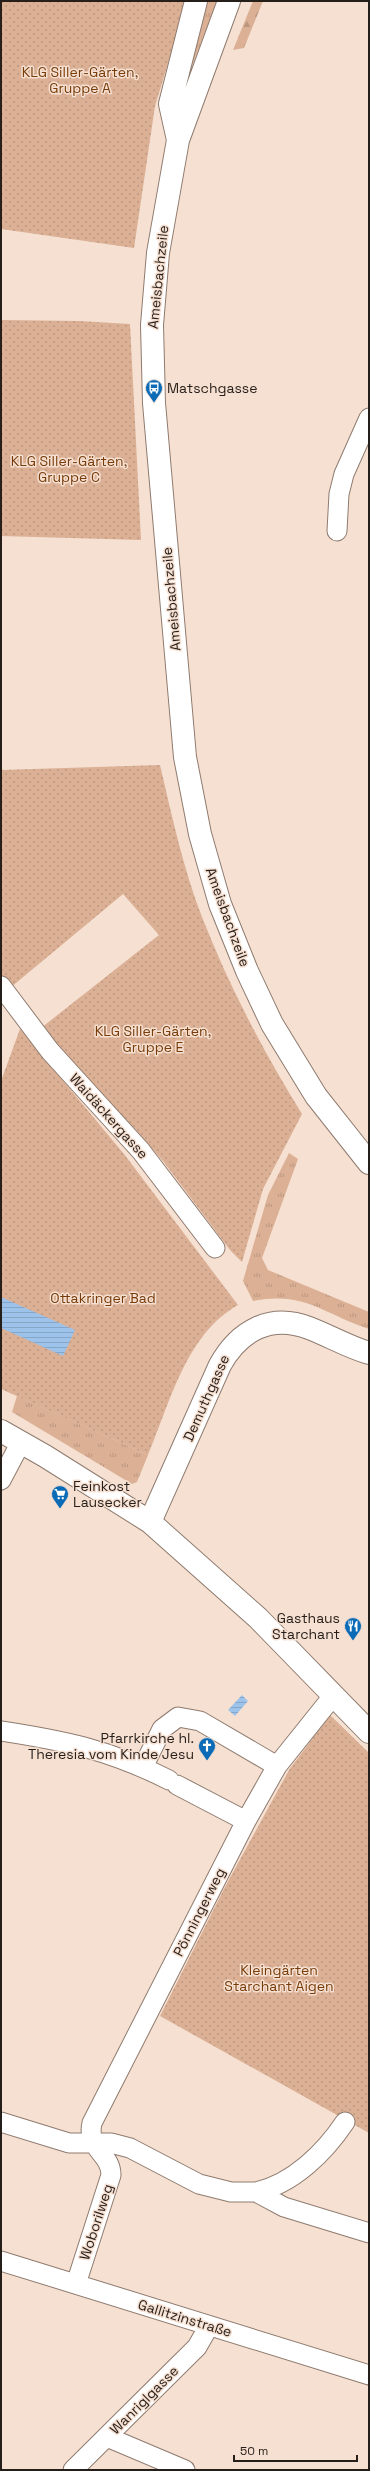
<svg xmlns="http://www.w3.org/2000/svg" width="370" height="2471" viewBox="0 0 370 2471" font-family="'Space Grotesk',sans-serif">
<defs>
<pattern id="grass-tufts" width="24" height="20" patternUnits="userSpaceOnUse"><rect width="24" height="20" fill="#dbb095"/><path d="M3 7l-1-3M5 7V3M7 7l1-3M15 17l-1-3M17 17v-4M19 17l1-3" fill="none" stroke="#bc9780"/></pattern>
<pattern id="forest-firs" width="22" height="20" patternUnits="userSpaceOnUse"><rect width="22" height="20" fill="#dbb095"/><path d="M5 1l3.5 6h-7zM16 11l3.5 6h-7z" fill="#bc9780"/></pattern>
<pattern id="park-dots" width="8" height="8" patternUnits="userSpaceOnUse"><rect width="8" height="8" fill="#dbb095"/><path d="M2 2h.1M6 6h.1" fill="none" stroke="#bc9780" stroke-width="1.8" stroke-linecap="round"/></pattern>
<pattern id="water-rules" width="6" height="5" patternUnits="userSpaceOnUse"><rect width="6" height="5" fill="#9dc3eb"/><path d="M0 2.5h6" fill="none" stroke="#87a7c9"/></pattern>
</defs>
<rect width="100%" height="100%" fill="#f6e0d2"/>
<path fill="url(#grass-tufts)" d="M207,1h10l-35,91 -3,-2z
M289,1153l9,6 -36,99 6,12 101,42v17c-46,-15 -64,-38 -116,-28l-10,-20 25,-86z
M17,1396l131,59 -11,27 -5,2 -120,-72z"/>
<path fill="url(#forest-firs)" d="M253,1h10l-19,47 -11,2z"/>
<path fill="url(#park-dots)" d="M1,1h186l-32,105 -21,142 -133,-19z
M1,320l78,1 51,3 11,216 -140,-4z
M160,765c12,51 23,103 42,152 27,69 61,134 100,197l-39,75 -21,73 -12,-12 -67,-89 -28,-32 -49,-48 -45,-53 118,-93 -36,-41 -113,94 -9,-12v-206z
M20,1029l104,125 114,151c-52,29 -68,98 -90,150l-147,-66v-308z
M330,1715l39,38v380l-209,-117 65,-129 64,-117z"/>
<path fill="url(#water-rules)" d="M1,1297l74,33 -12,26 -62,-28z
M242,1695l6,6 -13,15 -7,-6z"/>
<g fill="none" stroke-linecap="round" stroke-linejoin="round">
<g stroke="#8e7b6f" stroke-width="21">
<path id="street" d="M337,531l2,-37 5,-20 25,-56
M1,986l49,65 91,100 74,97
M1,1480l20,-38
M1,1731c65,10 109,19 168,49
M143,1767l19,-38 16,-12 22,4 77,45
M177,1785l69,36
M1,2122l68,21h42l19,5 69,36 32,8h25l28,15 85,26
M256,2192c37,-8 69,-40 89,-70
M1,2261l368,114
M76,2284l35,-109c0,-22 -25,-26 -19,-52l154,-302 31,-55 56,-70
M107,2437l78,33
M73,2470l124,-123 12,-21"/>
</g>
<g stroke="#8e7b6f" stroke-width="24">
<path id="secondary" d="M229,1l-51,139 -20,113 -6,72 2,78 31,354 15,77 20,70 27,67 25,53 44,72 53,67
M178,140l-8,-36 26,-103
M1,1431l44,25 105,66 108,96 111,114
M150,1522l70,-157c19,-34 50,-52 89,-37 21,8 39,19 60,25"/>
</g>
<use href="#street" stroke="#fff" stroke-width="19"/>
<use href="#secondary" stroke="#fff" stroke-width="22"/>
</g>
<defs>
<g id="bus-pin" transform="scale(0.9)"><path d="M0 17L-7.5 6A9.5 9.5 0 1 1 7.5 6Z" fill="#0b6bb7" stroke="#f6e0d2"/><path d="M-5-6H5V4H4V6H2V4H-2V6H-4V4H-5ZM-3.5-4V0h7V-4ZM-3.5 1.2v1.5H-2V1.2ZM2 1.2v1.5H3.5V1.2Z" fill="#fff"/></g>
<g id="supermarket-pin" transform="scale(0.9)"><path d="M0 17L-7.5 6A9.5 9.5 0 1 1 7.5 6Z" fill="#0b6bb7" stroke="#f6e0d2"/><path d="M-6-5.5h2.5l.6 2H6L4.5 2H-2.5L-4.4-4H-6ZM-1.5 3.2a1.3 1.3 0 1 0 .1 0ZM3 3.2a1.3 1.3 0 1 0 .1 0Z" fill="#fff"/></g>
<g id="restaurant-pin" transform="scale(0.9)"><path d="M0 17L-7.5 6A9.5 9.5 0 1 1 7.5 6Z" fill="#0b6bb7" stroke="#f6e0d2"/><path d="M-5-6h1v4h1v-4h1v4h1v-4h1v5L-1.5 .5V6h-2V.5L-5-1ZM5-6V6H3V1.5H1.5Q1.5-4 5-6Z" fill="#fff"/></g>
<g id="church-pin" transform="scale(0.9)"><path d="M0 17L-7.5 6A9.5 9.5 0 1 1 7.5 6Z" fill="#0b6bb7" stroke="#f6e0d2"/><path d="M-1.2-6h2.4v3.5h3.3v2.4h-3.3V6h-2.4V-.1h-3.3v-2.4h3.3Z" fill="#fff"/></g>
</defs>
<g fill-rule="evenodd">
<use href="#bus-pin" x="154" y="388"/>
<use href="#supermarket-pin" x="60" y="1494"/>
<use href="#restaurant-pin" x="353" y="1626"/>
<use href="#church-pin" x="207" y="1746"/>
</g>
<g text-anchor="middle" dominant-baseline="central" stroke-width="3" stroke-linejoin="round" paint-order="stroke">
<g font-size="14" fill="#773c0a" stroke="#f6e0d2">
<text x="80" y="72">KLG Siller-Gärten,<tspan x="80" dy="16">Gruppe A</tspan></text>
<text x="69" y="461">KLG Siller-Gärten,<tspan x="69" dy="16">Gruppe C</tspan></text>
<text x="153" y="1031">KLG Siller-Gärten,<tspan x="153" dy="16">Gruppe E</tspan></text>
<text x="103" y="1298">Ottakringer Bad</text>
<text x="279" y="1970">Kleingärten<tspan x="279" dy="16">Starchant Aigen</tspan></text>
</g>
<g font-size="14" fill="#261e19" stroke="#f6e0d2">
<text transform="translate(158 277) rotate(-84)">Ameisbachzeile</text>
<text transform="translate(171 599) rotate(-95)">Ameisbachzeile</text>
<text transform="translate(228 917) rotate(70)">Ameisbachzeile</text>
<text transform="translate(109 1116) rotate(48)">Waidäckergasse</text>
<text transform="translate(206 1398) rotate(-66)">Demuthgasse</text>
<text transform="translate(199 1912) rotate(-63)">Pönningerweg</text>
<text transform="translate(96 2222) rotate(-72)">Woborilweg</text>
<text transform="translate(185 2318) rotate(17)">Gallitzinstraße</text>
<text transform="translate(144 2400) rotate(-45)">Wanriglgasse</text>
</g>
<g font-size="14" fill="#261e19" stroke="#f6e0d2" text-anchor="start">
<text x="167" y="388">Matschgasse</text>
<text x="73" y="1486">Feinkost<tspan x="73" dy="16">Lausecker</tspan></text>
<text x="340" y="1618" text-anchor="end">Gasthaus<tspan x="340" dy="16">Starchant</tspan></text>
<text x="194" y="1738" text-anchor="end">Pfarrkirche hl.<tspan x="194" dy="16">Theresia vom Kinde Jesu</tspan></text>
</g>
</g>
<rect width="370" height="2471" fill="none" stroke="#261e19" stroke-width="4"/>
<path d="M234 2455v6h123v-6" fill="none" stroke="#261e19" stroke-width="2"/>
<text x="240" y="2455" font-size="12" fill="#261e19" stroke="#f6e0d2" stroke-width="3" paint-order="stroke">50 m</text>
</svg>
